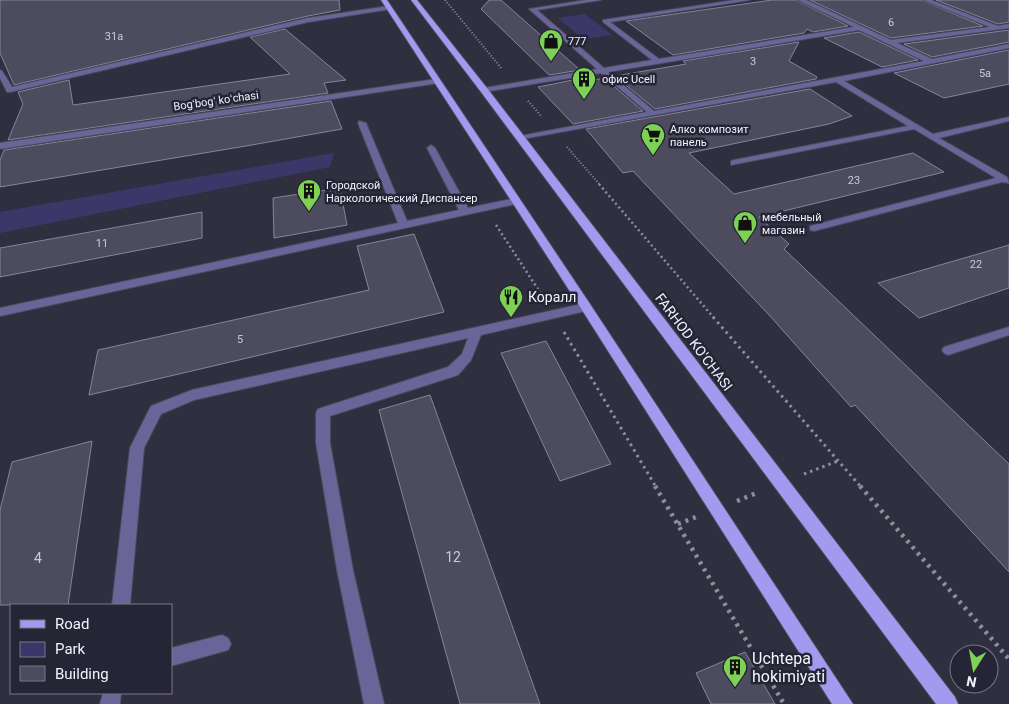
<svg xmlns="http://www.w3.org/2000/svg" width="1009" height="704" viewBox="0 0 1009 704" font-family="Roboto,sans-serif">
<rect width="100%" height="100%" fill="#302f40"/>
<path fill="#3d3769" d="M585,14l27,21 -29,4 -25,-21z
M334,153l-4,14 -330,66v-21z"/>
<path fill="#4d4c5f" stroke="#858599" d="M0,0h339l1,10 -32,6 -294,69 -14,-32z
M489,0h12l79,70 -31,5 -68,-66z
M772,0h24l52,26 -35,6 -6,-3 -3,4 -131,22 -47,-34z
M810,0h111l62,26 -92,12z
M936,0h73v22l-11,2z
M285,29l61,51 -22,3 4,10 -320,47 15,-36 -5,-12 51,-12 4,25 217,-31 -40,-37z
M1009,30v12l-77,15 -28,-13z
M859,32l59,28 -36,7 -58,-29z
M799,42l-10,19 28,16 -1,2 -161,30 -40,-33 71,-12 -3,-3z
M1009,50v34l-65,14 -50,-25z
M588,77l6,3 10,-2 39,33 -70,13 -35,-37z
M810,89l42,27 -23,8 -140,29 45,41 179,-41 31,19 -185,45 30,27 -5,5 225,215v108l-154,-167 -4,2 -81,-91 -137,-145 -10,2 -37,-44z
M331,101l11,28 -96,17 -246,41v-27l4,-10z
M340,188l7,37 -73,13 -1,-40z
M202,212v26l-202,39v-29z
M414,234l30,78 -355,83 9,-45 271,-60 -12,-44z
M1009,245v43l-90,30 -41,-35z
M546,341l65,123 -51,17 -59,-128z
M430,395l110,309h-80l-81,-294z
M92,441l-24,164h-68v-95l12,-48z
M745,652l30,52h-64l-15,-31z"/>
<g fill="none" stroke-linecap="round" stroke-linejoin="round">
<g stroke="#4b4a5b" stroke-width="2">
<path id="minor" d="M586,0h15l-64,10 67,58 48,-8 -49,-38v-2l132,-20h15l-140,22 49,37 195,-32 -56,-27h8l85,40 99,-13 -67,-27h8l67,26 11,-2v4l-112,15 35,16 77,-15v4l-165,33 89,53 76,-17v4l-70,17 68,39 2,6 -7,-1 -188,49 -4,-1v-4l186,-48 -82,-49 -183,36v-4l3,-1 174,-34 -72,-44 -319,58 -1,-2 4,-2 127,-24 -46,-39 -117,19 -4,-2 4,-2 113,-19 -68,-60zM859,30l65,31 -270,50 -46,-39z
M389,6l2,3 -83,13 -298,70h-3l-7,-14v-8l2,1 10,16 296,-69z
M436,79h3v4l-439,66v-6z
M359,121l7,2 41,98 52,-11 -32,-62 4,-3 4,3 33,60 48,-10 5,3 -5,3 -516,112v-8l398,-85 -40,-100z
M586,303l6,4 -2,3 -109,25 -10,25 -13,15 -128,41v27l23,127 31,134h-20l-27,-134 -21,-127v-30l2,-4 130,-42 14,-13 6,-16 -274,62 -33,14 -17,34 -14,157h-18l18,-157 21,-42 41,-16z
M1009,327v8l-61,20 -4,-2 -2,-3 2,-3z
M222,635l6,3 3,6 -3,6 -57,16v-18z
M103,693h18l-1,11h-20z"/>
</g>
<g stroke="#4b4a5b" stroke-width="2">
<path id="major" d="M381,0h6l203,304 263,400h-21l-250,-394z
M411,0h6l70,88 468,609 3,7h-22l-455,-612z"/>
</g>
<path stroke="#8e8e9c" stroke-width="2" stroke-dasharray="1 2" stroke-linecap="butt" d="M445,0l57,69
M528,101l14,16
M567,147l33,38"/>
<path stroke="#8e8e9c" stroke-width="2.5" stroke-dasharray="2 3" stroke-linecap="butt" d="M599,184l115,134
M496,225l47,72"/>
<path stroke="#8e8e9c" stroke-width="3" stroke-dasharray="2.5 4" stroke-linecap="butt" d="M713,317l148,170
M564,332l92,155
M804,474l34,-13"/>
<path stroke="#8e8e9c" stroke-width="4.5" stroke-dasharray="3 5" stroke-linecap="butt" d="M655,486l129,218
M860,486l149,173
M737,501l22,-9
M678,524l18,-7"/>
<use href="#minor" fill="#696599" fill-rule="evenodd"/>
<use href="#major" fill="#a19aef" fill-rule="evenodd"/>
</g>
<defs>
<g id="shop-pin" transform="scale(1.25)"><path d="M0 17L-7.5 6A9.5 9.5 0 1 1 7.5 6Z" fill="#7dd154" stroke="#262536"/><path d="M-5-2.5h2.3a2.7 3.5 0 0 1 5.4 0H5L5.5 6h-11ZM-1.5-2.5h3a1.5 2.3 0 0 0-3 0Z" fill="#111"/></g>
<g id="building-pin" transform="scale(1.25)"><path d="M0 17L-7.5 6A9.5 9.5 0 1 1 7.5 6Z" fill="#7dd154" stroke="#262536"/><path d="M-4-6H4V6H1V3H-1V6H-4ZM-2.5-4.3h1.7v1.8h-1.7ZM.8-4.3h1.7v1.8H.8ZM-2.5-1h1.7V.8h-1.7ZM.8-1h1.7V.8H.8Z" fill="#111"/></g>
<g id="supermarket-pin" transform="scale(1.25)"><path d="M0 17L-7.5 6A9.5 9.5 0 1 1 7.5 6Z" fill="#7dd154" stroke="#262536"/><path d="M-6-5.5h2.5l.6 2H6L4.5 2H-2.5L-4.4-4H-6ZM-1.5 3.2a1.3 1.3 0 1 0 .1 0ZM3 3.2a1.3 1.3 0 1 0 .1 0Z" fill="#111"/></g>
<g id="restaurant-pin" transform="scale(1.25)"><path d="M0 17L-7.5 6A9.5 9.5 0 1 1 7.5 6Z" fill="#7dd154" stroke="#262536"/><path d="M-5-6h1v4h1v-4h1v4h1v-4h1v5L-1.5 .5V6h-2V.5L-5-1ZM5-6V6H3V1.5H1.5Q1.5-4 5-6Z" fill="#111"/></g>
</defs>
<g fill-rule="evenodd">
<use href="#shop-pin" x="551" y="41"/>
<use href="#building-pin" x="584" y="79"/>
<use href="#supermarket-pin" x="653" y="135"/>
<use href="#building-pin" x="309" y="191"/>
<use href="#shop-pin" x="745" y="223"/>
<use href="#restaurant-pin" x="511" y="297"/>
<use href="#building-pin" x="735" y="667"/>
</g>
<g text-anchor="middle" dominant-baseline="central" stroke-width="5" stroke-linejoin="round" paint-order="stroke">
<g font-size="11" fill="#cac9d7">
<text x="891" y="22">6</text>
<text x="114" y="36">31а</text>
<text x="753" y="61">3</text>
<text x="985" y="73">5а</text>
<text x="854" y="180">23</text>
<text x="102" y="243">11</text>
<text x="976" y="264">22</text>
<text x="240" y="339">5</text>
</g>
<g font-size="11" fill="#f3f3ff" stroke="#262536" text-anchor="start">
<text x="568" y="41">777</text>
<text x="602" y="79">офис Ucell</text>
<text x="670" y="129">Алко композит<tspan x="670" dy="13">панель</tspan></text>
<text x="326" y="185">Городской<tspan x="326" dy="13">Наркологический Диспансер</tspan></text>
<text x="762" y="217">мебельный<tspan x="762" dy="13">магазин</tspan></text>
</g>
<g font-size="11" fill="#f3f3ff" stroke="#262536">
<text transform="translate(216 101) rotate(-8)">Bogʻbogʻ koʻchasi</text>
</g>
<g font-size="14" fill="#f3f3ff" stroke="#262536" text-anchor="start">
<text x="528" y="297">Коралл</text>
</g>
<g font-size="14" fill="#f3f3ff" stroke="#262536">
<text transform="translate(694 342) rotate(53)">FARHOD KO'CHASI</text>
</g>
<g font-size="14" fill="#cac9d7">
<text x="453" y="557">12</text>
<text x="38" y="558">4</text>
</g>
<g font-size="16" fill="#f3f3ff" stroke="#262536" text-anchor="start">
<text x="752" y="658">Uchtepa<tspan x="752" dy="18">hokimiyati</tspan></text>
</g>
</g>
<rect x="10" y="604" width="162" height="90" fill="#262536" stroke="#787786"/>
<rect x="20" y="620" width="25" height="8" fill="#a19aef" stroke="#787786"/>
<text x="55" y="629" font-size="15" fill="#f3f3ff">Road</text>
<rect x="20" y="642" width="25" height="15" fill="#3d3769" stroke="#787786"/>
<text x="55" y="654" font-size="15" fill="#f3f3ff">Park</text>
<rect x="20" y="666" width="25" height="15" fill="#4d4c5f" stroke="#787786"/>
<text x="55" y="679" font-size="15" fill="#f3f3ff">Building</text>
<g transform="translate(974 669) rotate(191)"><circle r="24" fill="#262536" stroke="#787786"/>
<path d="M0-4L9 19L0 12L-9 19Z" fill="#7dd154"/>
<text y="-8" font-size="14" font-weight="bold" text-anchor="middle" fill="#f3f3ff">N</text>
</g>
</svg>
